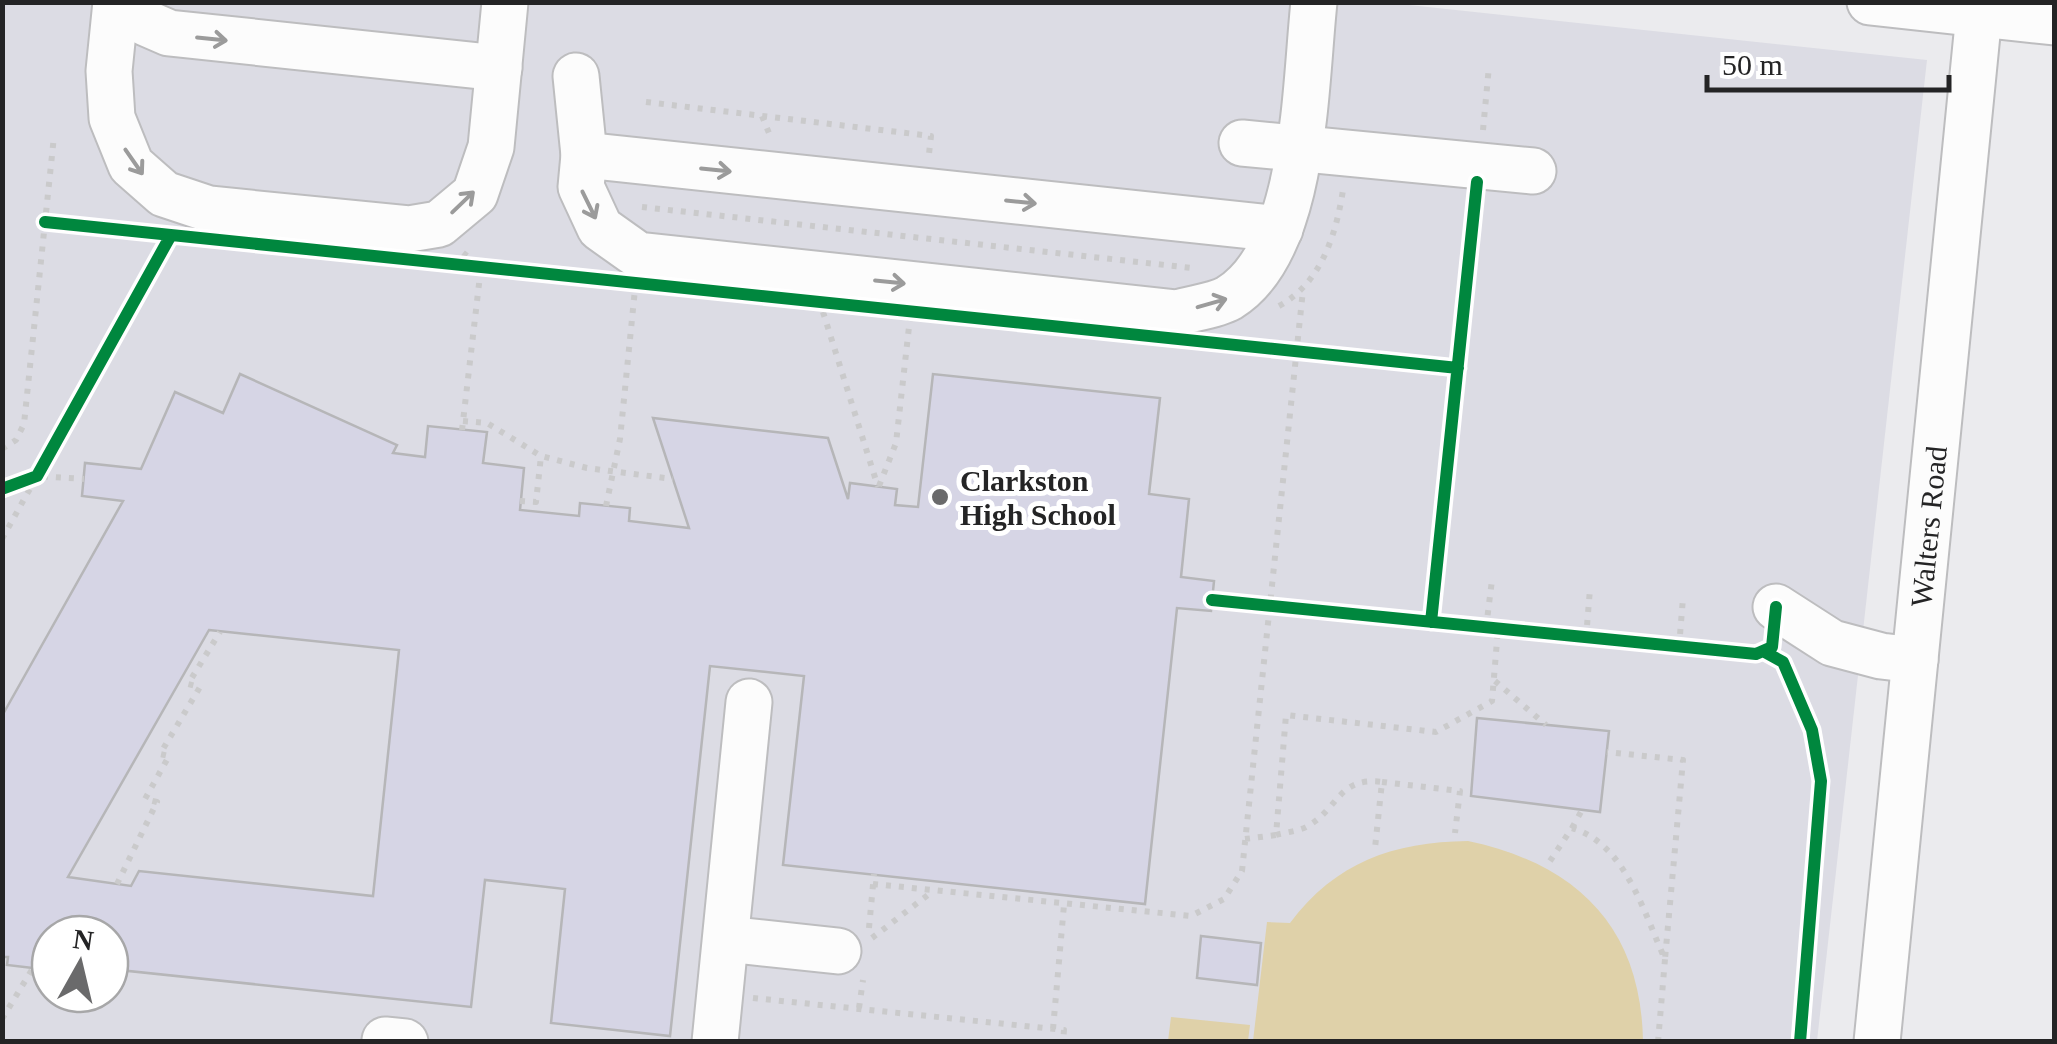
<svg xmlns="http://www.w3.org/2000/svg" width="2057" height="1044" viewBox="0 0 2057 1044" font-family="Georgia,serif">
<rect width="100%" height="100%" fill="#ebebee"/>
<path fill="#dcdce4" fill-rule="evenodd" d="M1381,2l546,58 -110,981h-1814l-1,-1038zM50,934h60v60h-60z"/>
<path fill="#dfd1a9" d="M1468,841c109,23 173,86 175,200h-390l14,-119 23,1c46,-61 103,-81 178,-82z
M1171,1017l79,8 -2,16h-80z"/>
<path fill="#d6d5e5" stroke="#b6b6b8" stroke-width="2.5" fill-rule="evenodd" d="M240,374l157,71 -4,8 32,4 3,-31 59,6 -4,31 41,5 -4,42 59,6 1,-13 50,5 -1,13 60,7 -36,-110 175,20 20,61 2,-16 47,6 -2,16 23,2 15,-133 227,24 -11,96 40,5 -8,78 33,4 -3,30 -34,-3 -32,296 -362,-39 21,-189 -94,-10 -40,370 -119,-13 14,-134 -80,-9 -14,127 -361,-38v-35h-60v36l-43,-5 1,-8h-6v-241l121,-215 -41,-5 3,-33 56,6 34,-77 48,21zM209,630l190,20 -26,246 -234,-25 -8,15 -63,-9z
M1477,718l132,13 -9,81 -129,-16z
M1201,936l60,7 -4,42 -60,-7z"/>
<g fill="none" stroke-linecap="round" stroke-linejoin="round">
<g stroke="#bdbdbf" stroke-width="49">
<g id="minor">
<path d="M116,2l-7,69 3,47 19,47 33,29 45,15 200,20 30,-5 36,-30 16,-47 14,-145"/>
<path d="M125,2l21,21 23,10 330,35"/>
<path d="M1870,2l184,20"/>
<path d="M576,76l8,79 -3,32 19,41 38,27 539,58c16,-5 38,-7 52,-15 77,-47 76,-214 85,-296"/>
<path d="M1242,143l291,28"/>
<path d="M584,155l696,74"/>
<path d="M1776,607l56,36 49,13 34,4"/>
<path d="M726,939l112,12"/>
<path d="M385,1040l20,2"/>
<path d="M715,1042l34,-340"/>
<path id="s1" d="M1877,1042l102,-1028"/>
</g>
</g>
<path stroke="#cacacb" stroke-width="6" stroke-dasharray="5 8" stroke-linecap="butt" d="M646,102l285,34 -2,18
M762,116l9,22
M1483,130l6,-64
M642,207l550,61
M1279,306c42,-23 57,-71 64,-116
M823,312l55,175
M463,421l24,2 54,33 46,12 86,11
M462,430l19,-163 -19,-15
M2,449l14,-9 8,-16 30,-288
M879,486l17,-43 14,-125
M520,501l16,1 5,-46
M606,506l14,-67 15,-150
M2,539l35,-63 47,3
M1431,622l44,-419
M1486,628l6,-48
M1586,638l4,-49
M1679,647l4,-49
M1495,681l51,44
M1382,782l78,9 -5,42
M1572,828l10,-18
M1276,835c10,-3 24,-4 32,-9 30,-17 31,-50 74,-44l-7,66
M1245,839l31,-4 10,-120 150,17 56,-31 6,-72
M1550,861l22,-33c54,16 72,86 93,131l18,-199 -76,-8
M117,884l40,-82 -12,-3 24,-43 -9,-2 40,-67 -12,-3 32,-52
M873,884l318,32 33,-17 18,-28 61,-581
M869,928l5,-54
M872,938l61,-47
M753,998l311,32 -1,12
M859,1008l4,-28
M2,1019l31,-51
M1053,1029l11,-124
M1658,1042l7,-83"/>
<use href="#minor" stroke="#fcfcfc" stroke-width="45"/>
<g stroke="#fff" stroke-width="19">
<path id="cycleway" d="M45,222l1413,146
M2,489l35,-13 134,-241
M1212,600l544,54 16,-7 4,-40
M1431,622l46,-440
M1763,651l20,11 29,68 9,51 -21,261"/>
</g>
<use href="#cycleway" stroke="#00873e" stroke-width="12"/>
</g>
<defs><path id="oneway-shaft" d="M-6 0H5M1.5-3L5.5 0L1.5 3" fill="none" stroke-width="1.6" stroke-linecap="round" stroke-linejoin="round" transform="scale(2.5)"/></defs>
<g stroke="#9b9b9b">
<use href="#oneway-shaft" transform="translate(212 39) rotate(6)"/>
<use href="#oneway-shaft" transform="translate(134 162) rotate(55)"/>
<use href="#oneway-shaft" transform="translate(716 170) rotate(6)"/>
<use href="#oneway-shaft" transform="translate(463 202) rotate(-44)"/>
<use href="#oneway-shaft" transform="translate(1021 202) rotate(6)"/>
<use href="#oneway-shaft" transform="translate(589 205) rotate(64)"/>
<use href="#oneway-shaft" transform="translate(890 282) rotate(6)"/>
<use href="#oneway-shaft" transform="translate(1212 303) rotate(-16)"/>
</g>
<circle fill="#6a6a6b" stroke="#fff" stroke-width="4" cx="940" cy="497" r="10"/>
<g text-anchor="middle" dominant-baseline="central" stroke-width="10" stroke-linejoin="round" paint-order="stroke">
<g font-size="30" font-weight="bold" fill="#242425" stroke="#fff" text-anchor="start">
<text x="960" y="480">Clarkston<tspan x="960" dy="34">High School</tspan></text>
</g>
<g font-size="30" fill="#242425" stroke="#fff">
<text stroke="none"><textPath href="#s1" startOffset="518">Walters Road</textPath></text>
</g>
</g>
<rect width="2057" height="1044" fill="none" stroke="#242425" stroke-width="10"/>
<g transform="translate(80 964) rotate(8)"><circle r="48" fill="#ffffff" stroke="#a7a7a8" stroke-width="2.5"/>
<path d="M0-8L18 38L0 25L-18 38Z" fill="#6a6a6b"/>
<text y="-15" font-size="28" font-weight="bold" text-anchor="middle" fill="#242425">N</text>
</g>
<path d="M1707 75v15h242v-15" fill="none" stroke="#242425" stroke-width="5"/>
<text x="1722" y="75" font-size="30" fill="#242425" stroke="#ffffff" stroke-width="8" paint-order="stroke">50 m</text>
</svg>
